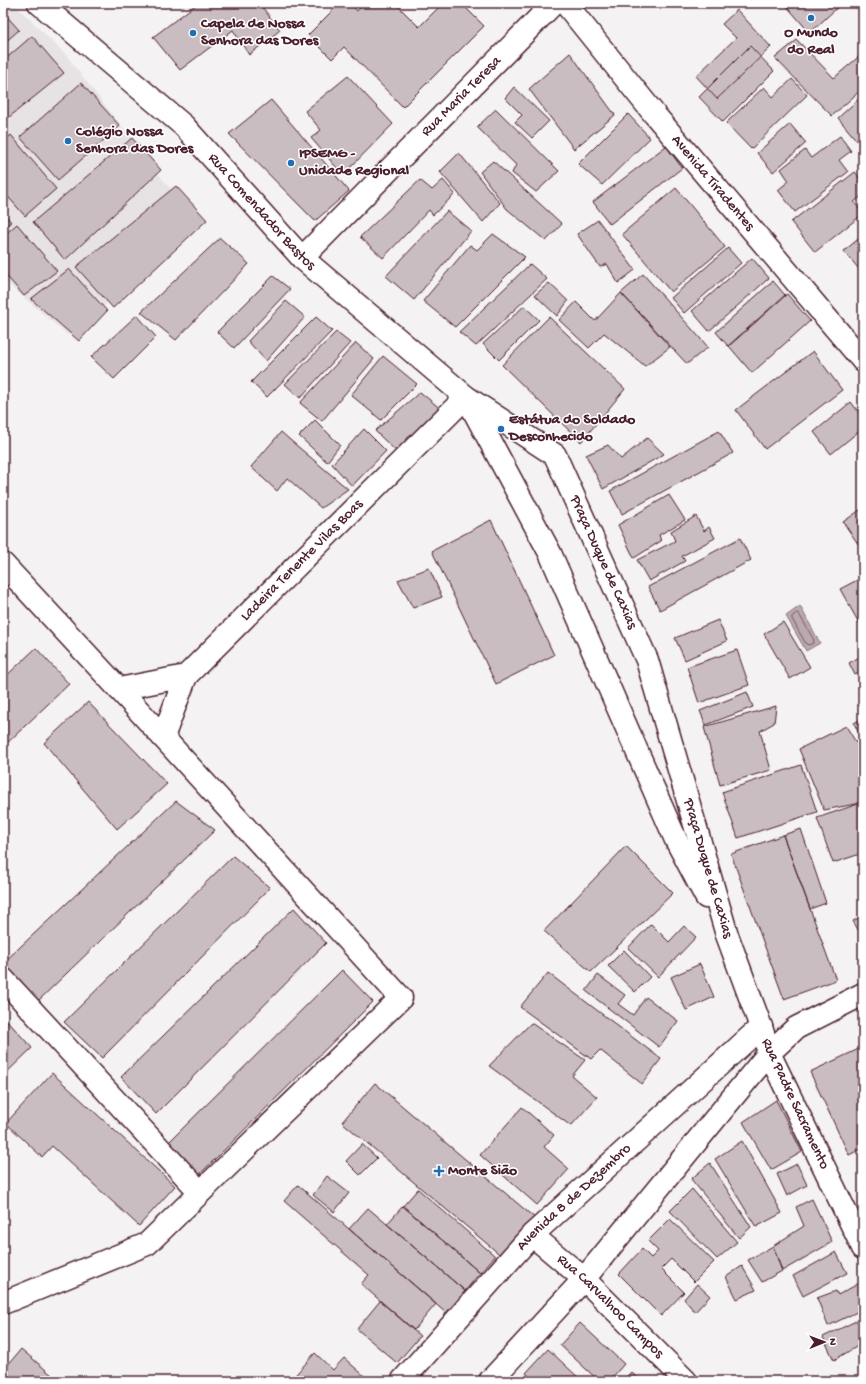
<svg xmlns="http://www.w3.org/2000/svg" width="866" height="1384" viewBox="0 0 866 1384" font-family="'Gochi Hand',sans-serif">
<rect width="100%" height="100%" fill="#f4f2f2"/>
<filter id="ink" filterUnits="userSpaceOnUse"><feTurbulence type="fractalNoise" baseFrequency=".025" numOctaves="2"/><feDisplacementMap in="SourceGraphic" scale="8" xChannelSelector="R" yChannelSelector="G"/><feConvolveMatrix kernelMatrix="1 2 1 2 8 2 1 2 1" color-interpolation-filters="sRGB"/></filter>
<g filter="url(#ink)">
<path fill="#e7e2e3" d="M3,3h10l52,51 135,173 -132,108 -54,-46 -11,-11z"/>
<path fill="#baa9ae" stroke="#8d727a" d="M800,606l20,37 -14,8 -20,-35z"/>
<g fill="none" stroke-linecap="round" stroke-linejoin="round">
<path stroke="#77565f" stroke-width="1" d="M797,613l2,1 15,26 -1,3 -4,2 -3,-1 -14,-25v-2z"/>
</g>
<path fill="#cabdc1" stroke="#4a1f2b" d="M198,3h61l21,27 -31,25 -16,-25 -53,40 -27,-33z
M340,3h10l7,8 8,-8h30l24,24 24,-24h18l23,23 -81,81 -59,-60 -12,12 -24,-24z
M784,3h58l-32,30z
M737,10l34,37 -54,52 -21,-23 40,-38 -14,-14z
M3,12l16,18 -16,14z
M32,36l32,37 -61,49v-61z
M797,40l37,38 29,-25v35l-31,28 -57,-58z
M750,46l24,25 -51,51 -24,-25z
M570,53l45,62 -41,34 -45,-60z
M348,76l45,48 -50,51 -32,-37 10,-8 -16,-19z
M792,79l15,16 -56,54 -25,-26 38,-36 9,10z
M81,83l39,43 -62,54 -38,-43z
M514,87l35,34 -17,17 -17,-16 7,-7 -17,-17z
M863,95v53l-25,-30z
M271,100l78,91 -34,30 -86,-87z
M496,109l63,62 -23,21 -24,-19 4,-8 -39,-38z
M628,114l22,24 -48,47 -24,-21z
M790,124l16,19 -33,29 -16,-19z
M11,135l45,54 -31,27 -22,-25v-49z
M840,136l11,15 -12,9 9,12 -53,40 -17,-22 11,-9 -8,-12 24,-19 6,8z
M132,138l29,32 -96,90 -32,-38z
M666,146l16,22 -72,56 -17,-22z
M459,153l41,50 -17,19 -43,-50z
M493,161l69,63 -16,17 -39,-32 -27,-37z
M855,172l8,10v13l-9,7 9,12 -48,38 -24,-30z
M420,180l12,10 11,-10 12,14 -22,21 -4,-5 -46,48 -23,-21z
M176,186l31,34 -94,88 -37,-41z
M676,188l49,59 -54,45 -49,-58z
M447,211l24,20 -57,69 -28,-24z
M3,212l8,10 -8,7z
M598,220l37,50 -17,13 -11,-19 -7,3 -23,-33z
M17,224l40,47 -33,25 -21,-24v-36z
M493,234l32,23 -70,70 -32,-26 47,-56 7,5z
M863,235v39l-19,-23z
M220,238l29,26 -73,76 -35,-28z
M728,248l13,15 -57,50 -13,-15z
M752,258l17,20 -60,53 -17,-20z
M530,264l17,15 -71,67 -17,-14z
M69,269l38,42 -28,30 -48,-42z
M643,274l65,73 -21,17 -66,-71z
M273,276l17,13 -56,59 -17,-16z
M773,281l12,14 -57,51 -12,-14z
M549,283l19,18 -11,15 -22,-21z
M621,293l49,54 -25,19 -41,-33 -15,15 -30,-28 17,-18 19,19z
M787,294l23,27 -58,52 -23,-27z
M286,301l19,16 -39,44 -18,-20z
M524,306l15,14 -40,40 -16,-16z
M137,315l19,22 -42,42 -23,-22z
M316,317l16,14 -65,66 -16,-15z
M549,317l76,72 -44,53 -79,-77z
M336,332l14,11 -50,55 -15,-14z
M356,343l18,16 -52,62 -22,-18z
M813,351l29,39 -77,59 -29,-39z
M383,356l34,28 -36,36 -30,-25z
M420,392l22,18 -44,43 -23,-22z
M851,402l12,16v10l-32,26 -17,-22z
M315,420l25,25 -13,17 -28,-26z
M364,429l22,22 -34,35 -20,-22z
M719,431l14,22 -111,61 -12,-23z
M281,432l9,8 58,49 -27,19 -34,-30 -10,13 -26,-24z
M647,438l17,16 -61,35 -17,-34 22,-10 13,14z
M669,495l16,25 -26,15 2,6 -27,17 -16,-33z
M863,508v43l-20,-29z
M696,516l8,15 5,-4 6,11 -33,18 3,5 -36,20 -12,-21 38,-19 -4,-10z
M491,520l63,135 -58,29 -64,-133z
M740,538l11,22 -91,50 -12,-23z
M429,568l13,29 -29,11 -15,-28z
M863,577v44l-4,2 -19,-34z
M718,620l9,21 -42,19 -10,-22z
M783,622l27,45 -20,12 -26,-45z
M36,648l33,36 -66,63v-68z
M737,650l12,35 -50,18 -12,-36z
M863,655v15l-8,5 -6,-12z
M747,692l6,15 -47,18 -6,-14z
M88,702l79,82 -50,45 -73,-86z
M776,706l-2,17 -14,8 11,39 -51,15 -16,-58z
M863,718v24l-9,-19z
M846,726l17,28v55l-2,-6 -37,7 -25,-61z
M801,765l16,47 -79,26 -16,-46z
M176,801l39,29 -177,171 -35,-38z
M861,803l2,7v43l-30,10 -16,-45z
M801,829l25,74 -16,6 -27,-74z
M783,835l53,145 -52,19 -53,-145z
M626,846l47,47 -82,79 -47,-41z
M233,856l37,32 -168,170 -38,-36z
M294,908l32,35 -170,171 -35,-37z
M863,916v22l-10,-17z
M651,924l18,18 15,-16 12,11 -38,40 -30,-29z
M624,950l26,27 -15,15 -27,-26z
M700,964l14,33 -28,13 -15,-33z
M342,970l31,32 -174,173 -31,-32z
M548,973l113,86 -19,25 -42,-34 -9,9 -71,-52z
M598,975l27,20 -7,9 15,11 13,-18 32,24 -19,26 -73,-56z
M3,1016l29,32 -29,28z
M531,1023l54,37 -13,16 25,21 -26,29 -82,-60z
M863,1047v101l-14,7 -39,-83z
M52,1073l123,113 -36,40 -87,-80 -10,11 -36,-34z
M375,1083l161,136 -32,39 -162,-136z
M776,1100l26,52 -31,18 -28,-48z
M522,1107l32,28 -10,12 25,22 -32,36 -57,-50z
M742,1141l40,72 -26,14 -41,-68z
M362,1144l15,14 -17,17 -14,-14z
M710,1163l41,64 -12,11 -48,-59z
M797,1164l10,21 -20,11 -10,-22z
M327,1176l22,17 -15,19 -21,-17z
M298,1185l138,119 -22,26 -53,-46 8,-9 -85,-74z
M418,1189l77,67 -15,17 -77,-67z
M692,1189l45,53 -20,17 -47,-48z
M812,1199l20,43 -50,29 -9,-25 31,-20 -8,-19z
M403,1206l77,67 -15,18 -78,-67z
M368,1208l97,83 -19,22 -97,-84z
M670,1219l44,43 -20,20 -23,-23 -10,10 23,23 -23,24 -42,-42 23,-25 9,9 7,-7 -10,-10z
M773,1246l9,25 -20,11 -14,-22z
M836,1252l11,21 -44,23 -10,-20z
M742,1266l14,24 -19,9 -11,-22z
M863,1281v28l-35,17 -11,-28 19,-7 2,4z
M697,1284l13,12 -15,16 -11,-13z
M380,1301l40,35 -23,27 -40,-34z
M860,1319l3,5v19l-29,17 -11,-23z
M580,1323l44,41 -15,17h-10l-39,-36z
M21,1349l38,32h-53l-3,-2v-8z
M548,1349l34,32h-48l-8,-8z
M315,1353l18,17 11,-12 26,23h-80z
M631,1372l10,9h-19z"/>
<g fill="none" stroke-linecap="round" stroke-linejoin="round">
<g stroke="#4a1f2b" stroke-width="25">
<g id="minor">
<path id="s1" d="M565,3l90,112 208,246"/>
<path id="s2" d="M302,258l252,-255"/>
<path d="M3,564l116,125 282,309 -254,246 -144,59"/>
<path id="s3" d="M119,689l67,-13 280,-279"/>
<path d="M163,737l23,-61"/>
<path d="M3,979l197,213"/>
<path d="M863,994l-67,34 -27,25 94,195"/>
<path id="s4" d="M532,1235l52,44 102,102"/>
</g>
</g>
<g stroke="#4a1f2b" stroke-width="25">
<g id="major">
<path id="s5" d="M39,3l145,123 118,132 164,139 89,58 92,205 80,275 34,92 8,26 -185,226 -94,102"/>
<path d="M468,400l82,153 126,287 30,57"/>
<path id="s6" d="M402,1381l130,-146 229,-208"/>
</g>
</g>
<use href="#minor" stroke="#fff" stroke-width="22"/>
<use href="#major" stroke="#fff" stroke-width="22"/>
</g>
</g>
<g fill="#1f6fb2" stroke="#fff" stroke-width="1.5">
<circle cx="811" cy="18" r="4"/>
<circle cx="193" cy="33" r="4"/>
<circle cx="68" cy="141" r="4"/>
<circle cx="291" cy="163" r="4"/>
<circle cx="501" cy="429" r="4"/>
<path d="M437 1165h4v4h4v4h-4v4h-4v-4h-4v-4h4z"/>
</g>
<g text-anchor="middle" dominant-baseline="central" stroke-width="3" stroke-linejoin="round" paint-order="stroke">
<g font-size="15" font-weight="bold" fill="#4a1f2b" stroke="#fff" text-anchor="start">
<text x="201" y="24">Capela de Nossa<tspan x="201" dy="17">Senhora das Dores</tspan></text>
<text x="811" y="33" text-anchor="middle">O Mundo<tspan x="811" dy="17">do Real</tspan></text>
<text x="76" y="132">Colégio Nossa<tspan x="76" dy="17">Senhora das Dores</tspan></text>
<text x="299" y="154">IPSEMG -<tspan x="299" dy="17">Unidade Regional</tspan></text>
<text x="509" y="420">Estátua do Soldado<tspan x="509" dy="17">Desconhecido</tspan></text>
<text x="448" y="1171">Monte Sião</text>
</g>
<g font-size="15" fill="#4a1f2b" stroke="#fff">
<text stroke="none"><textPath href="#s2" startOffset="227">Rua Maria Teresa</textPath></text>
<text stroke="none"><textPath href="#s1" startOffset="233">Avenida Tiradentes</textPath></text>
<text stroke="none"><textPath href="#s5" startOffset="306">Rua Comendador Bastos</textPath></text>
<text stroke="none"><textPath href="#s3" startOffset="232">Ladeira Tenente Vilas Boas</textPath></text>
<text stroke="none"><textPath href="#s5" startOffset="806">Praça Duque de Caxias</textPath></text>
<text stroke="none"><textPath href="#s5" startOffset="1130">Praça Duque de Caxias</textPath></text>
<text transform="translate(795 1104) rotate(65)">Rua Padre Sacramento</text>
<text stroke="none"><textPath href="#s6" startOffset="252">Avenida 8 de Dezembro</textPath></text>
<text stroke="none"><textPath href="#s4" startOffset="106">Rua Carvalhoo Campos</textPath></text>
</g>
</g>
<rect width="866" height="1384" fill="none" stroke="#fff" stroke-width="16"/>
<rect x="8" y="8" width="850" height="1368" fill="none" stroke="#4a1f2b" stroke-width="1.5" filter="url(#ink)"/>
<g transform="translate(824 1342) rotate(89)" stroke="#ffffff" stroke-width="3" paint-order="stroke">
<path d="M0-3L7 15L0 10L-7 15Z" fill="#4a1f2b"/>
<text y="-6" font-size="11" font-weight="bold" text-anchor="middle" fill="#4a1f2b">N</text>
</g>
</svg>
